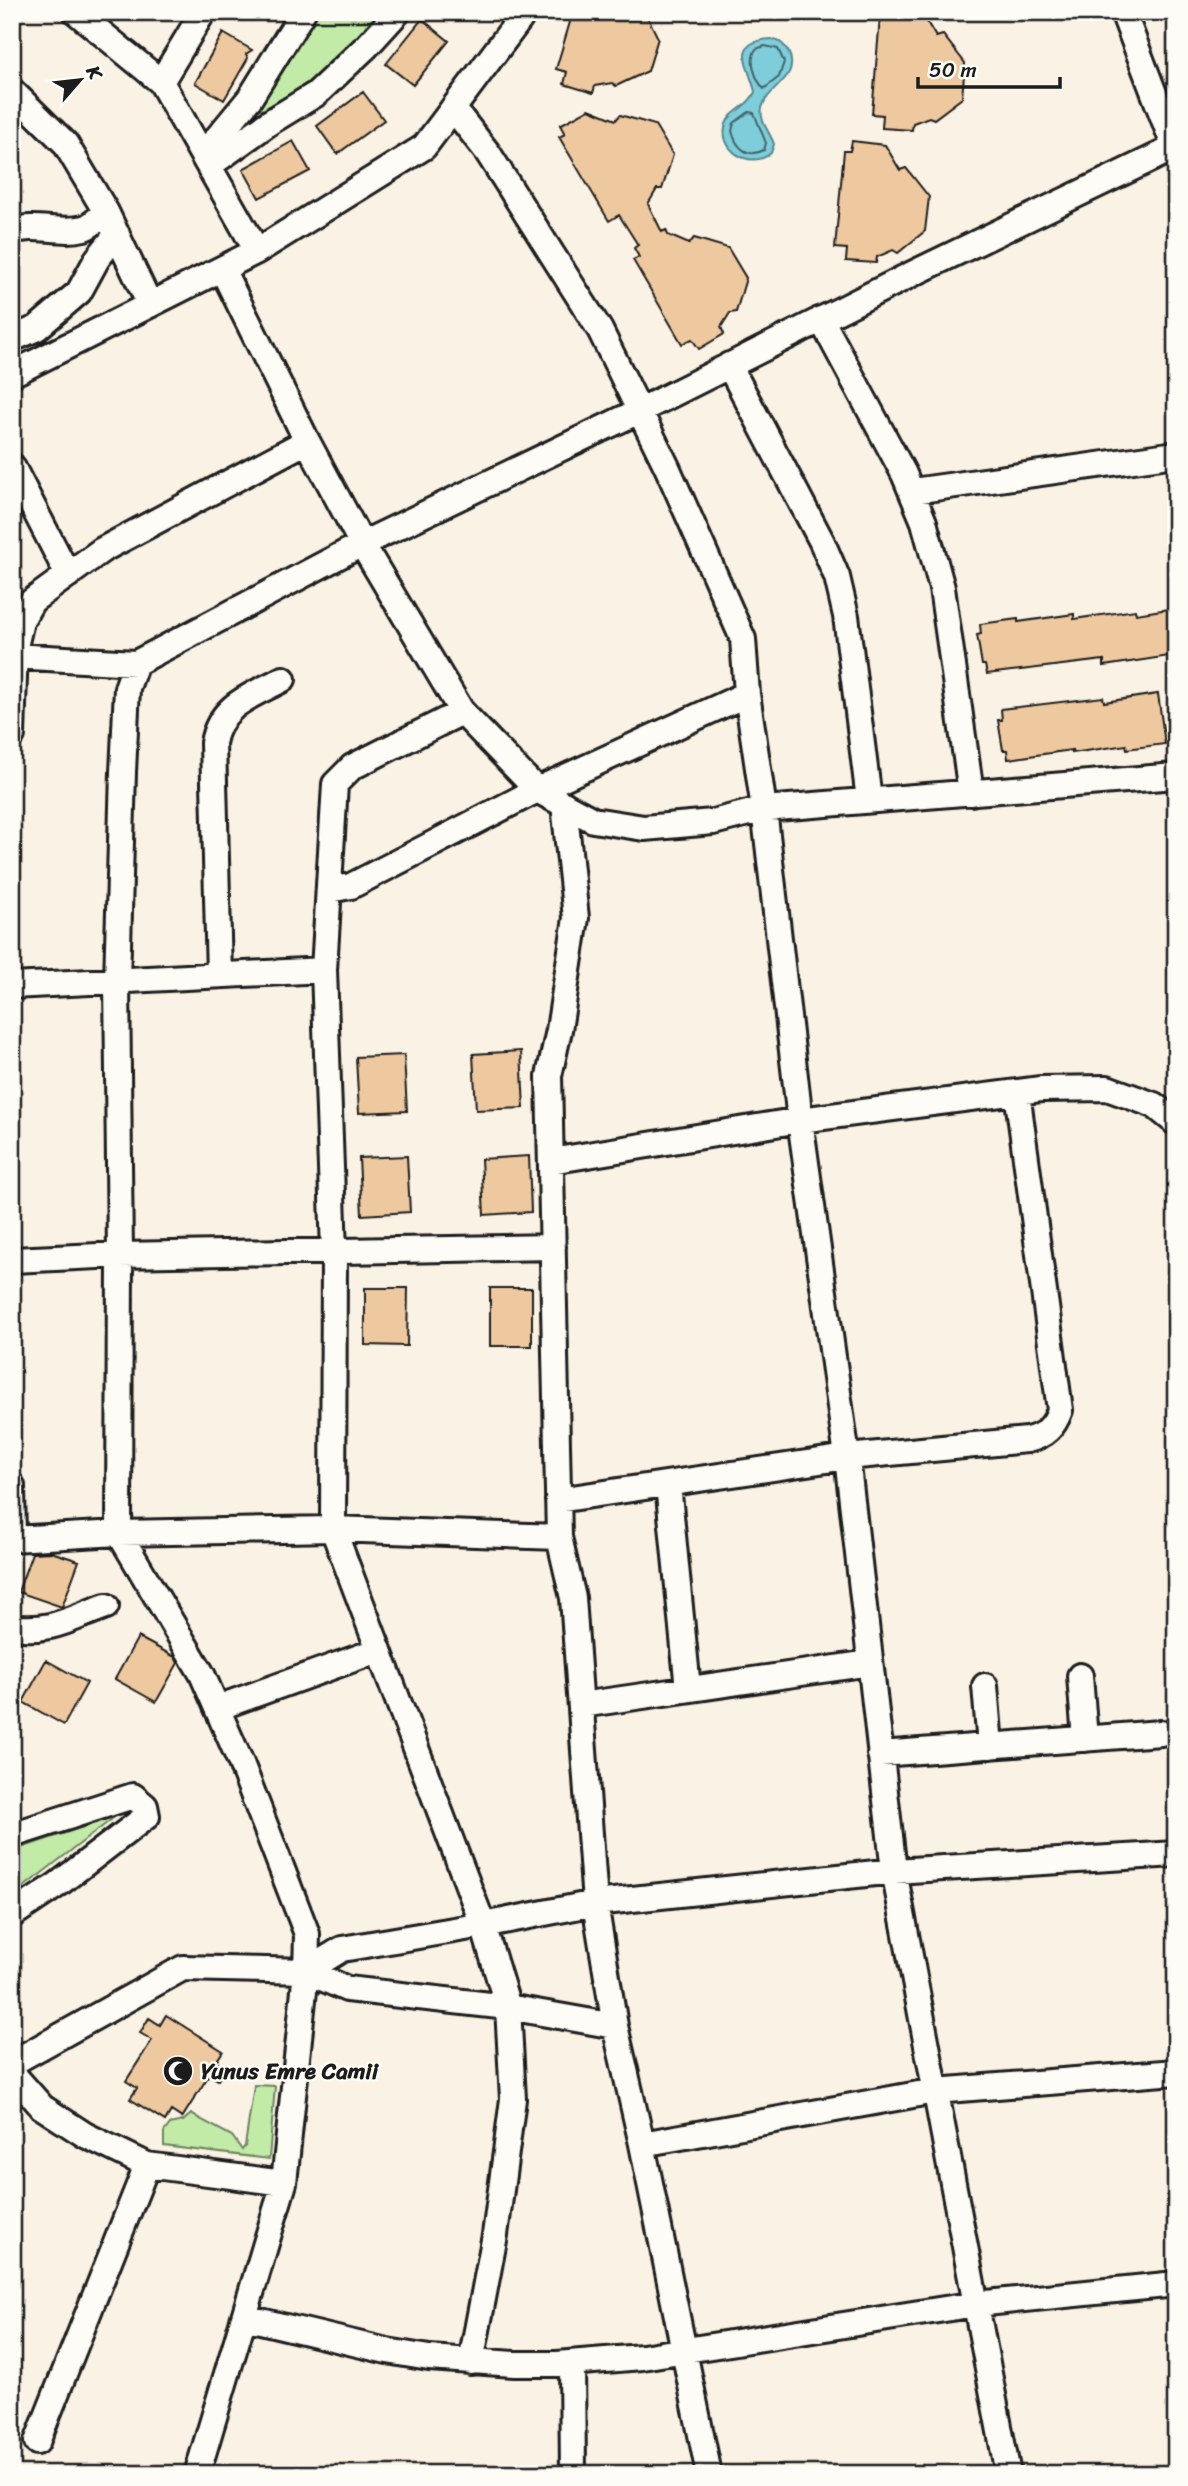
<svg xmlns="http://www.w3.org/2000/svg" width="1188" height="2486" viewBox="0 0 1188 2486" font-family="Sriracha,sans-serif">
<rect width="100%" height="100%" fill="#faf2e5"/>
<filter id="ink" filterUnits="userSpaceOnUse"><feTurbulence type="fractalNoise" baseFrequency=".0143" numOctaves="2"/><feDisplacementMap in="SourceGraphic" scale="14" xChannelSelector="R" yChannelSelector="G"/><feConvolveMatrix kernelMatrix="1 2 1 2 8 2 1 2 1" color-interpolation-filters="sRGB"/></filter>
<g filter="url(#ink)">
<path fill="#c1eba7" stroke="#6e8462" stroke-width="2" d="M314,12h67l-15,24 -33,29 -67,46 -8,-3 -1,-5z
M116,1816l-104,80v-45z
M254,2085l21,1 -6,73 -105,-13v-14l6,-8 13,-3 8,-7 41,22 10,14 3,-4z"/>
<path fill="#7ecdda" stroke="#57868e" stroke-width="2" d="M771,39c8,1 13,5 17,12 14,27 -21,36 -26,57 -3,13 8,24 12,36l-3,9c-21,18 -54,-4 -45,-29 5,-14 23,-17 29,-32 -5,-25 -27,-50 16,-53z"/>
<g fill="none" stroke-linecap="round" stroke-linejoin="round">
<path stroke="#436368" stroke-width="2" d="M765,46l13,3 6,13 -5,15 -15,12c-8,-9 -16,-28 -8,-40z
M749,112l5,1 12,30 -2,7c-17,9 -28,-3 -32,-19l2,-8z"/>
</g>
<path fill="#eec89e" stroke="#1c1c1c" stroke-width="2" d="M573,12h72l13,26 -10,33 -32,15 -4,-3 -17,3 -2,7 -29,-9 3,-12 -11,-3z
M888,12h33l15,25 7,-2 22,28 -3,35 -28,21 -5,-2 -16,6 -1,7 -30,-2 1,-13 -11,-1 8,-97 7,1z
M422,19l27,22 -36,44 -27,-21z
M223,33l29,17 -6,4 2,4 -24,42 -29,-17z
M363,92l21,28 -47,34 -20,-28z
M589,109l27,11 4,-5 35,10 18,30 -11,34h-5l-9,15 14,28 4,-2 2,5 21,9 5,-6 34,10 18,30 -10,34 -6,1 -9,14 3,7 -25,15 -7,-10 -10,5 -49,-84 6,-3 -5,-9 4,-3 -19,-30 -10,6 -50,-84 6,-3 -5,-9z
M293,141l17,30 -51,27 -16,-29z
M852,141l33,4 15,25 6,-2 23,29 -4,34 -27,22 -5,-3 -16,7 -1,6 -30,-2 1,-12 -12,-1 9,-97h6z
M1176,608v47l-72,11v-6l-117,14 -2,-9h-3l-5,-30 4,-1 -1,-10 38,-5v3l56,-8v5l61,-9 1,4z
M1158,694l7,50 -38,5 -1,-4 -54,8v-3l-64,9 -1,-9h-4l-5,-30h4l-1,-11 102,-12 1,5z
M521,1051l3,57 -48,2 -3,-56z
M404,1055l3,56 -48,2 -3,-56z
M407,1156l3,56 -48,3 -3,-57z
M529,1156l2,56 -47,3 -3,-56z
M365,1288h43l-1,58 -42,-1z
M490,1288h42v58h-42z
M51,1552l28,9 -17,46 -44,-15 14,-39z
M138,1637l37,20 3,6 -22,39 -41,-23z
M46,1660l41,23 -23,42 -41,-23z
M166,2015l57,36 -7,11 10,6 -8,12 -9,-5 -27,43 -11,-7 -6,10 -35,-22 7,-11 -11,-7 26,-41 -12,-7 9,-15 11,7z"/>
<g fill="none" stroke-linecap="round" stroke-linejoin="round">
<g stroke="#1c1c1c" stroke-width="30">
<path id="minor" d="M76,12l85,70 96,169
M1123,12l53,139
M161,82l42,-70
M12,91l53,52 41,69 44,93
M453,108l35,45 112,177 67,137 76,172 4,55 17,115 412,-33
M203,155l47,-57 53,-86
M210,165l60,-43 46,-28 51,-48 31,-34
M12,231c23,-8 48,3 72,-3 7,-2 16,-11 22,-16
M222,269l85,172 55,103 100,168 75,78 210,-96
M821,319l83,155 20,48 18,66 29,205
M12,339l25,-11 42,-36 18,-33 20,-25
M729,365l93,177 15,35 9,39 23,184
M12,374l245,-123 167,-104 96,-128 2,-7
M12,466l56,109
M913,491l263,-37
M12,656l124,7
M462,712l-110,55 -17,17 -11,186 10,282 -1,277 150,396 25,82 5,92 -18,136 -24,127
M12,735l3,-88 6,-26 11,-20 70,-51 205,-109
M564,804l12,114 -17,112 -10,46 10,461 14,61 22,305 20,123 27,118 67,330
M329,890l22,-4 186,-96 56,30 51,8 69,-6 51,-13 36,311 47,337 47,414 114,603
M219,975l-6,-232c7,-39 39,-47 70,-64
M12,986l312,-16
M551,1161l249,-41 241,-31 66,-1 47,17 22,18
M12,1260l108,-5 433,-8
M668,1484l20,205
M12,1486l1,53
M558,1500l289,-43 180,-17c18,-4 27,-13 33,-30l-43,-318
M12,1539l107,-6 214,-4 226,8
M12,1627c38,6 60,-9 94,-21
M1080,1676l5,63
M985,1686l5,60
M581,1705l289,-42
M217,1708l162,-58
M880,1754l281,-21
M12,1835l121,-39 12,10 2,10 -90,69 -45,30
M306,1971l36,-22 141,-24 112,-22 299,-32 282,-17
M12,2063l171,-95 123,3 41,18 161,18 107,19
M12,2073l30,34 43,28 62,30 137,18
M642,2144l293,-53 241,-19
M244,2317l143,34 42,7 85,6h43l85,-7 334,-53 200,-20
M572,2363l1,111
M37,2442l110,-277
M197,2474l87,-291 22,-212 1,-37 -66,-171 -39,-89 -83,-141 1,-278 -3,-274 6,-209 4,-84 9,-25 226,-119 279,-134 271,-136 264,-127"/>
</g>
<use href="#minor" stroke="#fdfcf7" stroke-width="24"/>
</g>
</g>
<defs>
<g id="mosque-disc" transform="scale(1.575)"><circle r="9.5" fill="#1c1c1c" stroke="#fdfcf7"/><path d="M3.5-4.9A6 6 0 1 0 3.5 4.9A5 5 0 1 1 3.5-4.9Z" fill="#fff"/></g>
</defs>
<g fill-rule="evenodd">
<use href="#mosque-disc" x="178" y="2071"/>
</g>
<g text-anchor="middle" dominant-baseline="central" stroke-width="5" stroke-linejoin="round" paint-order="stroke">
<g font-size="23" font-weight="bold" fill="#1c1c1c" stroke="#fdfcf7" text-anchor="start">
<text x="201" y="2071">Yunus Emre Camii</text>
</g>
</g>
<rect width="1188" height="2486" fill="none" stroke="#fdfcf7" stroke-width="42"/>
<rect x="21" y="21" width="1146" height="2444" fill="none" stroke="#1c1c1c" stroke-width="2.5" filter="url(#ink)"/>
<g transform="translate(80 80) rotate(62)" stroke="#fdfcf7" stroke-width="5" paint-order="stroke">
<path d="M0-5L12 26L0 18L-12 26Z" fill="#1c1c1c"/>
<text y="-10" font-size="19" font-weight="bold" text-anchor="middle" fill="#1c1c1c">K</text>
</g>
<path d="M918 77v10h142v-10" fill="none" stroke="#1c1c1c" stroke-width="3.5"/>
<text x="929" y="77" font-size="21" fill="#1c1c1c" stroke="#fdfcf7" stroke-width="5" paint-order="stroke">50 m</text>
</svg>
